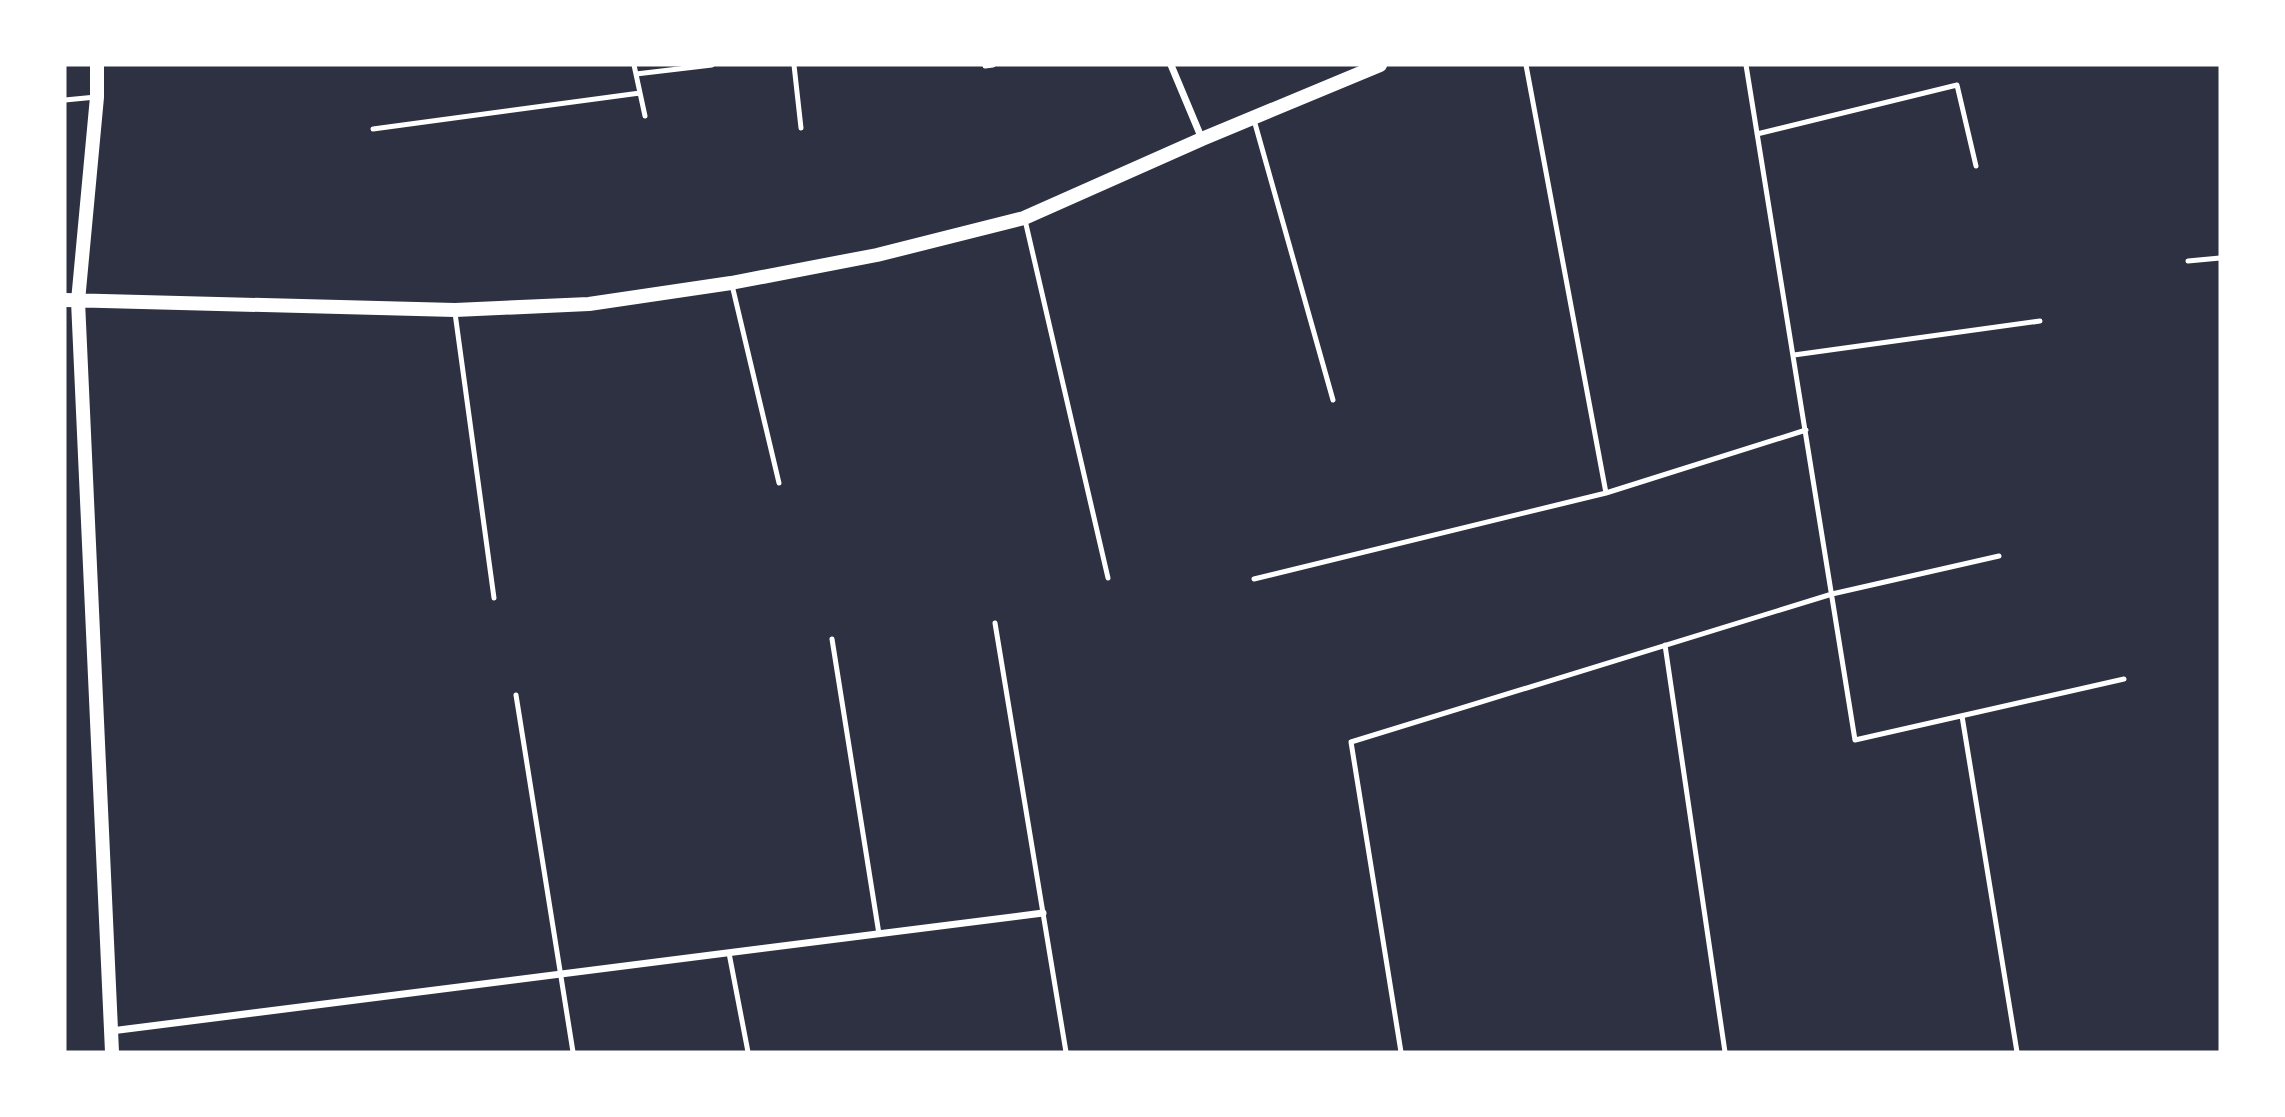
<svg xmlns="http://www.w3.org/2000/svg" width="2285" height="1117" viewBox="0 0 2285 1117" font-family="'Crimson Pro',serif">
<rect width="100%" height="100%" fill="#2d3142"/>
<g fill="none" stroke-linecap="round" stroke-linejoin="round">
<path stroke="#fff" stroke-width="5" d="M634,65l11,51
M794,65l7,63
M1526,65l80,428
M1746,65l109,675 269,-61
M985,66l8,-1
M636,74l76,-9
M65,100l31,-3
M1254,120l79,280
M373,129l267,-36
M1757,134l200,-49 19,81
M1025,220l83,358
M2188,261l32,-3
M732,285l47,198
M455,313l39,285
M1794,355l246,-34
M1254,579l352,-86 200,-63
M995,623l71,429
M832,639l47,295
M1665,645l60,407
M516,695l57,357
M1962,716l55,336
M729,953l19,99
M1401,1052l-50,-310 481,-148 167,-38"/>
<path stroke="#fff" stroke-width="7" d="M1171,65l31,74
M111,1031l932,-118"/>
<path stroke="#fff" stroke-width="14" d="M97,65v32l-19,204 34,751
M65,300l390,10 134,-6 142,-21 146,-28 147,-37 178,-79 178,-74"/>
</g>
<rect width="2285" height="1117" fill="none" stroke="#ffffff" stroke-width="133"/>
</svg>
